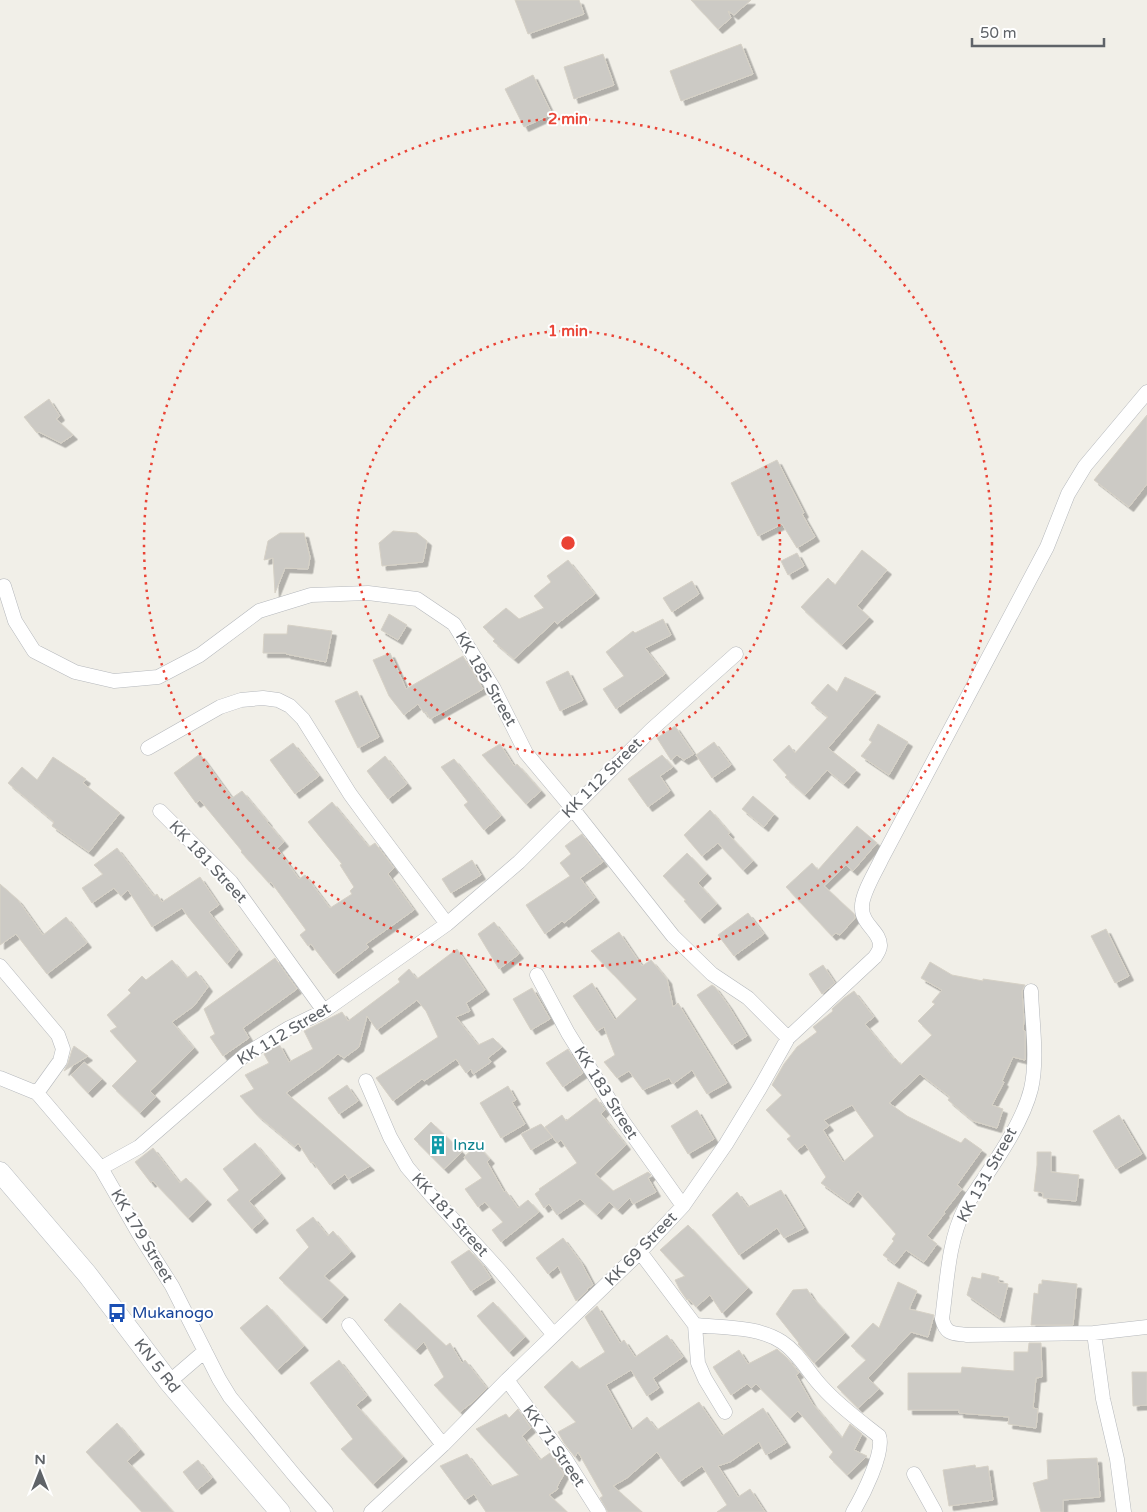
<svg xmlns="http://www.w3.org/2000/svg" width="1147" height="1512" viewBox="0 0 1147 1512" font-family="'Varela Round',sans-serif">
<defs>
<filter id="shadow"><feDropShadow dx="4.5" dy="4.5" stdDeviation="0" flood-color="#0004"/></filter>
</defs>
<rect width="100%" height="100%" fill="#f1efe8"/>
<path fill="#cccac5" stroke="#d6d1c6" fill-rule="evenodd" filter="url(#shadow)" d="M515,0h64l5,14 -56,20z
M691,0h60l-17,15 -6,-4 3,7 -13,11z
M741,44l12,30 -72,27 -11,-30z
M603,54l11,31 -40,14 -10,-32z
M533,75l19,39 -28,13 -19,-38z
M49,399l11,17 -4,3 17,16 -12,8 -22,-11 -2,1 -13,-16z
M1147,415v69l-18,23 -35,-27z
M777,460l27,53 -2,1 13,23 -18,11 -15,-24 -24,12 -27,-53z
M393,531l24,2 10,8 -4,21 -41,4 -3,-23z
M280,533h24l6,24 -2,12 -23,-1 -10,25 -2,-35 -9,2 4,-19z
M862,550l25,20 -30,36 12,11 -27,28 -41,-38 27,-29 7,7z
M797,553l7,13 -16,9 -7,-14z
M568,560l27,34 -38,30 -2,-3 -41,38 -21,-18 2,-2 -12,-12 23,-19 13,11 25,-11 -10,-12 17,-14 -4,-6z
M692,581l7,13 -27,18 -9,-14z
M389,614l18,11 -9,15 -17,-10z
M663,619l8,16 -26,13 20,26 -49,35 -13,-20 21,-13 -18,-24 27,-21 2,2z
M288,625l44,6 -6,31 -40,-8v-1h-23l1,-19h23z
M390,653l16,36 57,-33 20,33 -53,30 -4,-7 -2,1 -6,-9 -14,11 -15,-19 -16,-36z
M568,671l15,29 -23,11 -14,-29z
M845,677l31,15 -48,56 28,22 -12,14 -17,-14 -22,25 -20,-18 2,-2 -14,-15 16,-15 6,8 33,-36 -17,-14 17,-19 9,8z
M357,691l22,46 -21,11 -23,-47z
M878,724l30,18 -19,33 -28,-19 11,-14 -3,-2z
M675,726l19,28 -10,6 -7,-5 -6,5 -14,-22z
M714,742l17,23 -19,13 -16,-23z
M293,743l26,33 -24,18 -25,-34z
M500,744l14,22 3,-2 24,27 -15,13 -44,-49z
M200,754l32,44 10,-7 26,31h-1l17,20 -7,6 22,31 6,-4 25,33 22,-14 -2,-3 4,-4 -14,-22 2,-1 -34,-42 24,-20 37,45 6,-4 19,25 -6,6 26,36 -48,34 3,3 -35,27 -23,-30 -3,2 -8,-11 6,-5 -35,-48 -2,1 -28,-31 1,-1 -42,-51 -4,3 -22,-30z
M662,755l11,12 -13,9 10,15 -22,16 -20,-28z
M385,756l22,28 -19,15 -21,-28z
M53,757l33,22 -3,4 37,30 -31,39 -37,-26 2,-4 -46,-39 14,-16 15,13z
M454,759l47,57 -17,14 -20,-25 4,-3 -27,-35z
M753,796l21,18 -10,13 -22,-18z
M710,810l20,23 -2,1 25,27 -10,9 -25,-27 -16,13 -18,-21z
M857,826l20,17 -24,28 -7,-6 -22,21 30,28 1,4 -15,17 -4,-2 -4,3 -46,-49 26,-24 6,7z
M582,834l21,28 -23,16 15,20 -31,25 -2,-2 -17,13 -19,-29 44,-29 -10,-13 11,-9 -6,-8z
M117,848l37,48 3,-2 5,8 38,-25 19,28 -10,7 29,38 -11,14 -38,-46 -7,-10 -30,19 -24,-37 -7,6 -7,-8 -22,15 -10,-15 21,-14 -9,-9z
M687,853l20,21 -9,9 19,21 -17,15 -16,-18 2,-1 -23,-24z
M472,860l9,15 -30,18 -9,-14z
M0,884l18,16 25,35 23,-18 21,26 -40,31 -31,-40 -16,11z
M748,913l16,21 -30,22 -16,-21z
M494,922l25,32 -20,15 -21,-35z
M1106,929l23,47 -14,7 -24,-47z
M619,932l23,34 9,-6 16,19 6,28 5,-4 49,80 -20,11 -15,-24 -19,14 -4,-6 -26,12 -14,-19 -12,7 -13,-16 11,-7 -11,-28 -7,4 -24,-35 19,-13 23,37 22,-21 -46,-48z
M457,949l28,41 -19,13 4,8 -14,6 22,28 15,-7 9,9 -14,11 3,4 -18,12 -2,-5 -5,4 -10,-14 -32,22 -2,-2 -29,22 -17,-23 62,-41 -12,-26 -9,-11 -40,30 -10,-14 -8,31 -15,11 -6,-4 -16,13 -36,26 84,73 -22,13 -3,-5 -15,11 -17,-23 -2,1 -13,-20 -3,4 -39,-33 -16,-18 14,-7 -9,-14 24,-12 -5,-9 15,-10 10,18 24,-13 -9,-18 38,-19 6,9 52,-39 -2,-3 11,-10 8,10z
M275,958l22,31 -54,39 6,10 -26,18 -13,-19 5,-3 -11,-25z
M172,960l15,18 9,-7 12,16 -14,19 -22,16 22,26 -44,43 6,6 -16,16 -28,-27 25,-25 -27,-30 7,-4 -10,-12 24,-22 -3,-3 14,-14 4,4z
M930,962l22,13 31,6v-2l42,6 -3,6 2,29 -1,10 2,1v29l-12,-3 -11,24 2,1 -12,23 11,4 -6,19 -24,-7 -25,-21 2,-3 -30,-23 -31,29 18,13 54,27 4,-5 17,12 -25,35 5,4 -18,23 1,1 -18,23 10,8 -13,18 -18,-12 -11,14 -12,-9 11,-14 -2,-2 4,-5 -38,-43 -9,12 -28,-20 5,-6 -21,-33 -8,6 -10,-11 4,-3 -25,-26 16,-15 -10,-10 12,-21 13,-17 20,-15 -4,-5 20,-16 -1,-2 12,-11 10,-7 20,26 -9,7 29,35 1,-1 6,7 31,-30 -14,-14 17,-17 -3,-2 10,-12 -21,-12zM852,1105l22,31 -31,26 -20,-32 6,-4 -5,-6z
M823,965l12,18 -13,11 -13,-20z
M712,985l3,2 13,18 19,31 -15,9 -35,-50z
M532,988l18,31 -19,11 -18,-31z
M74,1046l14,10 -24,15 4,-8 4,-13z
M568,1049l15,24 -20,14 -17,-24z
M84,1062l18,17 -14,14 -17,-18z
M347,1085l11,16 -19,13 -11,-16z
M508,1086l8,14 -4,2 13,22 -24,14 -21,-35z
M596,1098l9,12 -4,4 25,31 -31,29 18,17 35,-19 3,3 -3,3 8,14 -23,12 -3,-6 -12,12 -9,-8 -12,13 -17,-16 -23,16 -8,-11 -5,4 -9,-14 5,-4 -1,-1 38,-26 -16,-23 -4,3 -12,-16 17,-12 4,6z
M697,1110l17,29 -26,15 -17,-28z
M1119,1115l23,39 -26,15 -23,-38z
M431,1122l31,30 -18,17 -30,-30z
M541,1124l12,13 -22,13 -10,-16z
M255,1143l26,31 -32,27 15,18 -12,10 -25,-29 12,-10 -16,-21z
M477,1145l13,14 -3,3 17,30 2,-1 12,17 10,-8 11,12 -38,30 -9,-12 11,-8 -18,-20 -7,5 -13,-18 17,-11 -18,-21z
M153,1148l27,35 6,-5 21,22 -19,18 -35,-37 -2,2 -16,-21z
M1037,1152h14v20l28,3 -3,26 -33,-3v-5l-9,-2 3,-26z
M781,1190l23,38 -20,10 -7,-10 -38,27 -27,-40 25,-23 11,15z
M313,1217l15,19 5,-5 18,21 -27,24 20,19 -22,24 -43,-41 30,-31 -13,-17z
M688,1225l60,63 -26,25 -12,-18 -14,12 -7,-8 -2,1 -7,-10 -5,-10 10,-4 -25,-26z
M563,1238l18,24 12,23 -6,4 1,1 -12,11 -18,-35 -10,8 -12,-16z
M469,1250l12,13 10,15 -20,13 -20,-29z
M982,1273l17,4 -1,5 10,2 -8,34 -33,-23 5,-18 9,2z
M1042,1280l35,4 -4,41h-42l3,-32 4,1 1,-10h3z
M898,1282l19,9 -8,18 25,6 -6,22 -17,-5 -43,46 11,11 -21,19 -21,-21 29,-27 -15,-14 22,-23 6,5z
M807,1289l5,8 33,36 -31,30 -16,-19 1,-1 -23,-29 17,-24z
M493,1302l32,35 -16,15 -32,-36z
M400,1303l46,43 4,-3 12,20 3,-3 22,28 -13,13 -14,11 -26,-27 10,-8 -20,-35 -8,8 -32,-30z
M267,1305l37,41 -27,24 -37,-42z
M597,1306l23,37 4,-3 11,17 32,-22 16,22 -30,21 6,10 -12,8 -16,-26 -25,15 25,45 16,-13 10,13 42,-28 23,34 41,-28 23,35 -20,12 -7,-13 -29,20 -12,4 20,31 12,-8 15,23h-48l10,-7 -25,-39 -23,16 -22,-30 -30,26 -14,8 29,26h-34l-8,-14 3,-2 -25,-44 -3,5 -11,-14 -6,-11 18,-10 -32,-35 28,-26 7,8 26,-17 -20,-35z
M1029,1343h12l1,34 -6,1 -3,30 5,1 -2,19 -28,-4 1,-7 -50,-4v-3h-51v-37h53l1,-6 52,4v-19h14z
M777,1349l10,9 12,15 -3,2 16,28 30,35 8,-14 12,10 -8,16 13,6 -20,19 -18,-18 4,-5 -35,-41 -8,7 -34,-34 -5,4 -4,-4 -16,11 -18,-28 26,-17 9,14z
M339,1360l28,36 -11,9 47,52 -30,27 -32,-35 12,-10 -43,-56z
M1132,1372h15v33l-14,1z
M518,1409l13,19 -9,8 18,24 10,-7 14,21 -7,13 1,2 -9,6 18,17h-81l-12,-18 -9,6 -25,-34 27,-12 24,32 28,-11 -43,-46 30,-15 3,4z
M117,1423l23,27 -13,11 46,51h-31l-56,-60z
M1097,1458l3,39 -37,3v12h-22l-8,-29 15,-4 -1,-19z
M198,1460l14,18 -15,12 -14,-18z
M975,1465l1,3 12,-2 5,34 -44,6 -6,-36z"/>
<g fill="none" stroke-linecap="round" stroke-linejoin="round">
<g stroke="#b5b8bc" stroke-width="15">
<path id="street" d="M4,586l11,35 19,30 41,21 39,9 44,-4 42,-22 59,-44 52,-16 57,-2 49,6 37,25 40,65 32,64 46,55 101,128 39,38 36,24 40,40
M148,748l72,-41 21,-7 22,-2 15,2 12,6 13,13 47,75 19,26 78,104
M160,811l71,71 93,129
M0,966l58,69 5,14 -3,12 -23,32 64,75 38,66 33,52 47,93 11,18 65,79 31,36
M537,975l31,58 54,87 61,86
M1031,991c1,31 7,68 0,98 -8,32 -32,67 -50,94 -5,8 -12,17 -16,25 -17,33 -18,75 -23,111 4,16 11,14 25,16l127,-2 53,-6
M0,1078l37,15
M366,1081l24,56 17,30 23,27 71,78 53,63
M101,1168l38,-21 107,-93 43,-26 35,-17 123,-87 72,-62 132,-132 85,-76
M640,1252l55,73c28,3 63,1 87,17 17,11 27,32 41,46 16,18 37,33 56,48 6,16 -17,61 -26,76
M349,1325l94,120
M695,1325l3,38 7,16 20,33
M1094,1333l9,66 14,60 7,53
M507,1380l59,80 33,52
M169,1382l36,-31
M914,1474l21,38
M371,1512l72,-67 64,-65 133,-128 43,-46 43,-62 34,-56 28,-50 87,-81c2,-3 5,-8 5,-11 1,-14 -18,-21 -18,-38 -1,-13 13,-35 19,-48l166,-313 21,-53 17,-28 62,-74"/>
</g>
<g stroke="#b6babf" stroke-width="21">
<path id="secondary" d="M0,1172l87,102 82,108 111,130"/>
</g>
<use href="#street" stroke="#fff" stroke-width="14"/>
<use href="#secondary" stroke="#fff" stroke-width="20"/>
</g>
<g fill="none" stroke="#ea4335" stroke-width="2.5" stroke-dasharray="2.5 5">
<circle cx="568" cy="543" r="212"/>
<circle cx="568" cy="543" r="424"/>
</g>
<defs>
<g id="building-bare" transform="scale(1.5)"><path d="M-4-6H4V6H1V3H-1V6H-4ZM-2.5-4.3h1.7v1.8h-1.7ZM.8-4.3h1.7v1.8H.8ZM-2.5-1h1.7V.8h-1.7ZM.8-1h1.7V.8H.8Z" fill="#0f9aa8" stroke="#fff" stroke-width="2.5" paint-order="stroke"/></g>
<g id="bus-bare" transform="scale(1.5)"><path d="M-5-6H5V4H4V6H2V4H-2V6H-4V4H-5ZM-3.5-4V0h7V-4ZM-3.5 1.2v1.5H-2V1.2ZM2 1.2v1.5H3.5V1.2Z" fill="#1a4fb4" stroke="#fff" stroke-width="2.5" paint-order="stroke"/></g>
</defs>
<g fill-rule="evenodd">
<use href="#building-bare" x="438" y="1145"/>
<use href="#bus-bare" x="117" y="1313"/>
</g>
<g text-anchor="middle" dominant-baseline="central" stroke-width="4" stroke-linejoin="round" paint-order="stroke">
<g font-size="16" fill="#5f6368" stroke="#fff">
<text transform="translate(486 679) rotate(60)">KK 185 Street</text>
<text transform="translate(602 778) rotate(-45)">KK 112 Street</text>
<text transform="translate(208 862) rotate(47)">KK 181 Street</text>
<text transform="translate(284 1034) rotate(-31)">KK 112 Street</text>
<text transform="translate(606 1093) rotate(58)">KK 183 Street</text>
<text transform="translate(987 1175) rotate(-61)">KK 131 Street</text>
<text transform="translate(450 1215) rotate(48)">KK 181 Street</text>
<text transform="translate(142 1236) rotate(59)">KK 179 Street</text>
<text transform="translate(641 1249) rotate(-46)">KK 69 Street</text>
<text transform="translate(157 1366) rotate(52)">KN 5 Rd</text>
<text transform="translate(554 1446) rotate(55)">KK 71 Street</text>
</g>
<g font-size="16" fill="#0d838f" stroke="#fff" text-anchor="start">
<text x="453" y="1145">Inzu</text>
</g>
<g font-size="16" fill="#164399" stroke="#fff" text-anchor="start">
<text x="132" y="1313">Mukanogo</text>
</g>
</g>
<circle cx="568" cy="543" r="8" fill="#ea4335" stroke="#fff" stroke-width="2.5"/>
<g font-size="15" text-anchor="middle" font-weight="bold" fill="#ea4335" stroke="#fff" stroke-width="4" stroke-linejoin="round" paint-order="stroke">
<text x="568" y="124">2 min</text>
<text x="568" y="336">1 min</text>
</g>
<g transform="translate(40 1472)" stroke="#ffffff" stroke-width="4" paint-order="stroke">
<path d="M0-4L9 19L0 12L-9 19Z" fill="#5f6368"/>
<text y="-8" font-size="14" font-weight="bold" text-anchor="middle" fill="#5f6368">N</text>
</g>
<path d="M972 38v8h132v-8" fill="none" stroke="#5f6368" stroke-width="2.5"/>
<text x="980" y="38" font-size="15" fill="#5f6368" stroke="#ffffff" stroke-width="4" paint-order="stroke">50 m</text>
</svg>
